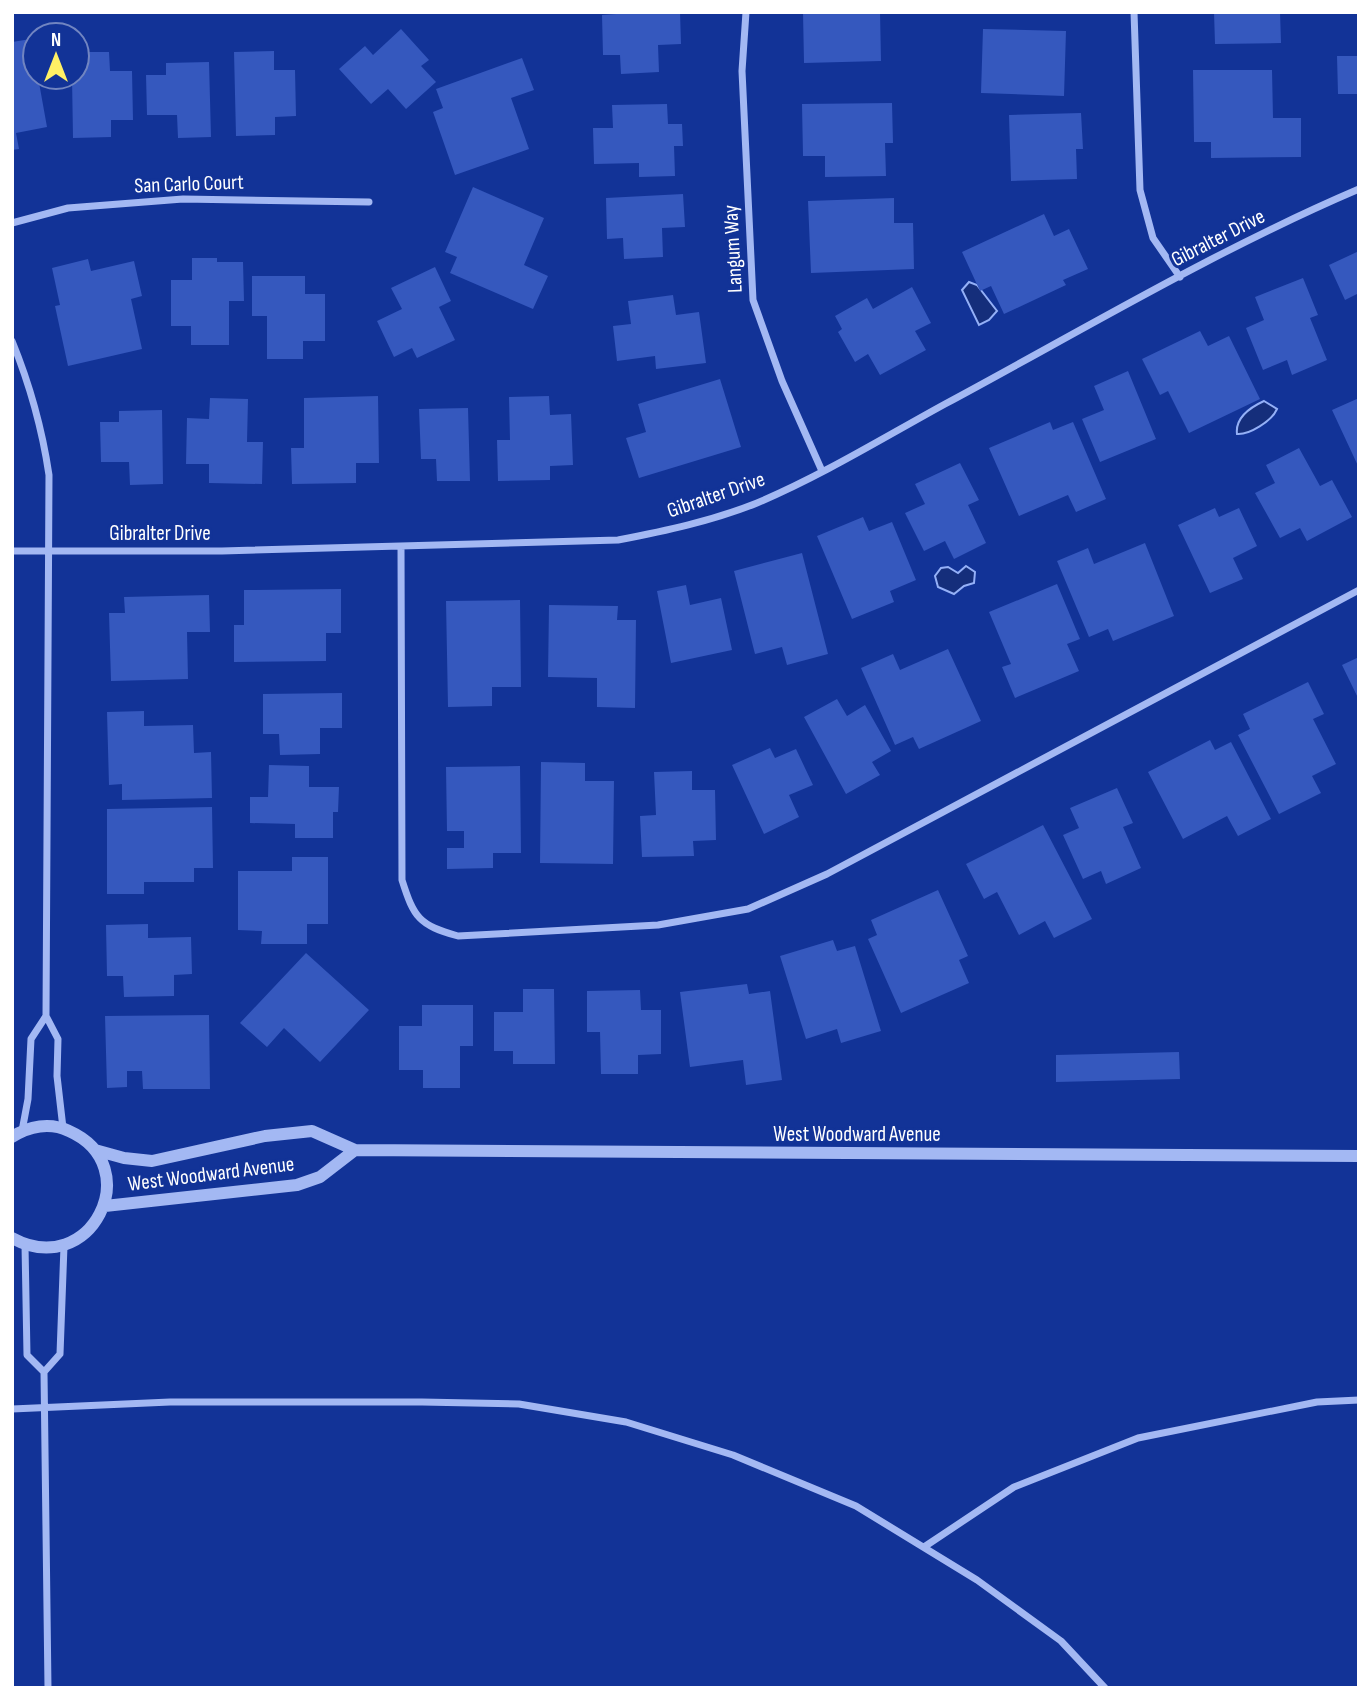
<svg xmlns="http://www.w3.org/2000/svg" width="1371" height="1700" viewBox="0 0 1371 1700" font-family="'Sofia Sans Condensed',sans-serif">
<rect width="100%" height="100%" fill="#123397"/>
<path fill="#152e7b" stroke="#94b0f7" stroke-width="2" d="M969,282l8,3 20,26 -8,9 -10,5 -17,-35z
M1264,401l13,8c-5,12 -28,26 -40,25 -2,-16 14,-27 27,-33z
M966,566l9,6 -1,11 -10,3 -10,8 -16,-7 -3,-11 6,-8 7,-1 10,6z"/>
<path fill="#3558be" d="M644,12h36l1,32 -23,1 1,27 -38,2 -1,-19h-17l-1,-40z
M803,12h77l1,49 -77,2z
M1214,12h66l1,31 -66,1z
M401,29l28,31 -8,6 15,16 -30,27 -18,-20 -17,15 -32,-35 26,-23 8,9z
M983,29l83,2 -2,65 -83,-3z
M31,39l4,38h3l9,50 -31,6 3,16 -7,1v-108z
M274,51v19h21l1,46 -21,1v18l-39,1 -2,-84z
M77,52h32l1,19h22l1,49h-22v17l-38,1 -1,-61h5z
M1337,56h22v38h-21z
M522,58l12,32 -23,8 18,51 -74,26 -22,-63 10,-4 -7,-19z
M209,62l2,75 -33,1 -1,-23h-30l-1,-40h20v-12z
M1193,70h79l1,48h28v39l-90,1v-16h-17z
M892,103l1,40h-8l1,33 -61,1v-21h-22l-1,-52z
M667,104l1,20h14l1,22h-9l1,30 -36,1v-14l-45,1 -1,-36h20l-1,-23z
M1081,113l2,36h-7l1,30 -66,2 -2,-66z
M473,187l71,31 -20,47 24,11 -15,33 -83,-36 7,-16 -12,-5z
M683,194l2,33 -23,1 1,29 -39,2 -1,-21 -16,1 -1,-41z
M894,198v25h19l1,46 -103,4 -3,-72z
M1044,214l10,22 15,-7 19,40 -25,11 3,5 -62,29 -13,-28 -11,5 -18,-39z
M1359,251v42l-14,7 -16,-35z
M192,258h25v4h26l1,39h-15v44h-38v-19h-20v-46h21z
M88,259l3,12 43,-10 8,35 -11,3 11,50 -74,17 -13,-60 5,-1 -8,-37z
M435,267l16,34 -12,6 16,33 -38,18 -5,-10 -18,9 -17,-36 25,-12 -11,-21z
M252,276h53v18h20v47h-22v18h-36v-43h-15z
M1303,278l15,37 -8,3 17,42 -35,15 -5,-15 -24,10 -17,-42 18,-8 -9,-23z
M912,287l19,36 -16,8 11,19 -46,25 -12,-21 -13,8 -17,-30 4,-3 -7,-13 32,-18 6,11z
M673,295l3,20 23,-3 7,51 -50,6 -1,-13 -38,5 -4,-35 18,-2 -3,-23z
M1200,331l8,15 21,-10 31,63 -71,34 -21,-42 -8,4 -18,-36z
M1128,371l28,68 -56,23 -18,-43 22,-9 -10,-24z
M720,379l21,68 -102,31 -13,-40 20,-6 -8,-28z
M378,396l1,67h-23v20l-64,1 -1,-36h13v-50z
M549,396l1,19 21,-1 2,51 -23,1v14l-52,1 -1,-41h13l-1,-43z
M210,398l38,1 -1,43h16l-1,42 -53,-1v-19h-23l1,-46 22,1z
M1359,398v70l-27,-58z
M468,408l2,73h-33l-1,-22h-15l-2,-50z
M162,410l1,74 -33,1 -1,-23h-28l-1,-40h19v-11z
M1050,422l3,8 20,-8 33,77 -30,13 -8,-17 -49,21 -30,-68z
M1299,448l21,38 12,-6 20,37 -45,24 -7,-13 -20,10 -25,-45 20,-10 -9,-18z
M960,463l19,37 -11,5 18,38 -32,16 -9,-18 -21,10 -19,-38 20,-9 -10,-20z
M1215,508l4,9 20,-9 18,38 -24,12 10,21 -33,14 -32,-68z
M863,517l6,14 23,-9 24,58 -26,11 4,11 -42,17 -35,-83z
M1145,543l29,73 -61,25 -5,-12 -19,8 -32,-76 31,-13 6,16z
M802,553l26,101 -41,11 -5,-18 -27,7 -21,-83z
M1057,584l23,55 -13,5 12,27 -64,27 -13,-31 9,-3 -22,-52z
M686,585l4,20 31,-7 11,52 -61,13 -14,-72z
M341,589v44h-15v28l-92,1v-37h10v-35z
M209,595l1,37h-23l1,47 -77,2 -2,-68h16l-1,-16z
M520,600l1,87h-29v19l-44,1 -2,-106z
M549,605l69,1 -1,14h19l-1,88 -38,-1v-29l-49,-1z
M948,649l33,72 -62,28 -6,-12 -18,8 -34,-77 32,-14 7,16z
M1359,657v43l-17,-35z
M1308,682l16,32 -11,5 23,45 -24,12 9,17 -42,21 -41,-79 12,-6 -7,-15z
M342,693v35h-22v26l-40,1 -1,-21h-16v-40z
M837,699l10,17 18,-11 26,46 -19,11 8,13 -34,19 -42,-77z
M144,711v15l49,-1 1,28 17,-1 1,46 -90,2v-16l-13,1 -2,-73z
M1210,740l5,10 16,-8 40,77 -33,17 -11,-20 -44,23 -35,-67z
M770,748l5,10 21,-9 17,36 -24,10 10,22 -35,17 -32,-69z
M541,762l44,1v18h29l-1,83 -73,-1z
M269,765l40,1v21h30l-1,25h-5v26h-38v-14l-45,-1v-26h18z
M520,766l1,87h-28v15l-46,1v-21h17v-17h-17l-1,-64z
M692,771v19h23l1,50 -23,1 1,15 -52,1 -2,-41 16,-1 -2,-43z
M1117,788l16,35 -10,4 18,41 -35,16 -5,-13 -18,8 -20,-44 16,-7 -9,-20z
M212,807l1,61h-19v14h-50v12h-37v-85z
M1043,825l49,94 -38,19 -9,-17 -26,14 -22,-43 -13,7 -18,-35z
M292,857h36v67h-21v20h-46l1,-13 -24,-1v-59h54z
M938,890l30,66 -9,4 10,23 -68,30 -33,-74 9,-4 -6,-15z
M148,924v14l43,-1 1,37 -18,1v21l-50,1 -1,-21h-16l-1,-51z
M833,940l4,11 18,-5 26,85 -40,12 -4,-14 -31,10 -26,-83z
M306,953l63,57 -49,52 -36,-34 -17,19 -27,-24z
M747,984l2,10 21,-3 12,89 -36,5 -3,-25 -53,7 -10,-75z
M523,989h31l1,75h-42v-13h-19v-39h29z
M640,990l1,20h20v44l-23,1v19h-37l-1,-42h-13v-41z
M422,1005h51v41h-13v42h-37v-18h-24v-44h23z
M209,1015l1,74h-67l-1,-18h-15v16l-20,1 -2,-72z
M1179,1052l1,27 -124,3v-27z"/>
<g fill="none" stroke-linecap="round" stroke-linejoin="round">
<path stroke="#a3b8f3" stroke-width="7" d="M746,12l-4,59 11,229 29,81 40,90
M1134,12l6,178 13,48 27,39
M12,223l56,-15 115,-9 186,3
M12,341c18,44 30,87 37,134l-3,541
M401,546l1,334c12,38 17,45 56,56l200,-11 90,-16 79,-35 532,-284
M12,551h210l396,-11c47,-9 94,-19 139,-37 64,-27 126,-65 188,-99 136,-73 271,-154 414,-215
M22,1131l6,-32 3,-60 15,-23 12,23 -1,37 6,52
M25,1245l2,110 17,17 16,-18 4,-108
M44,1372l4,316
M12,1409l158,-7h252l97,2 107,18 107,33 123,51 121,74 84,61 44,47
M924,1547l90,-60 124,-49 179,-36 42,-2"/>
<path stroke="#a3b8f3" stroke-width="12" d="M12,1137c17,-11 38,-15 57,-6 79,35 22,150 -57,107
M95,1150l29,8 28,3 113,-25 47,-5 43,19 -35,27 -23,8 -192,21
M355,1150l1004,6"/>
</g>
<g text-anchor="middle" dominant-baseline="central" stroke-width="6" stroke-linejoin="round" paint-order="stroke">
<g font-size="21" fill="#fff" stroke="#123397">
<text transform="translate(189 184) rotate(-2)">San Carlo Court</text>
<text transform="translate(1218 238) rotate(-27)">Gibralter Drive</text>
<text transform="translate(733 249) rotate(-93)">Langum Way</text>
<text transform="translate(716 495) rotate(-19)">Gibralter Drive</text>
<text x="160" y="533">Gibralter Drive</text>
<text x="857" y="1134">West Woodward Avenue</text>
<text transform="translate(211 1174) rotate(-7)">West Woodward Avenue</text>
</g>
</g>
<rect width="1371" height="1700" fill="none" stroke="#ffffff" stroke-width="28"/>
<g transform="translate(56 56)"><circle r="33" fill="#123397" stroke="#7185c1" stroke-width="2"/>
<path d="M0-5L12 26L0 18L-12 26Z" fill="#fff065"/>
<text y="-10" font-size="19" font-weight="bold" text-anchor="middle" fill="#ffffff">N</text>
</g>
</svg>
